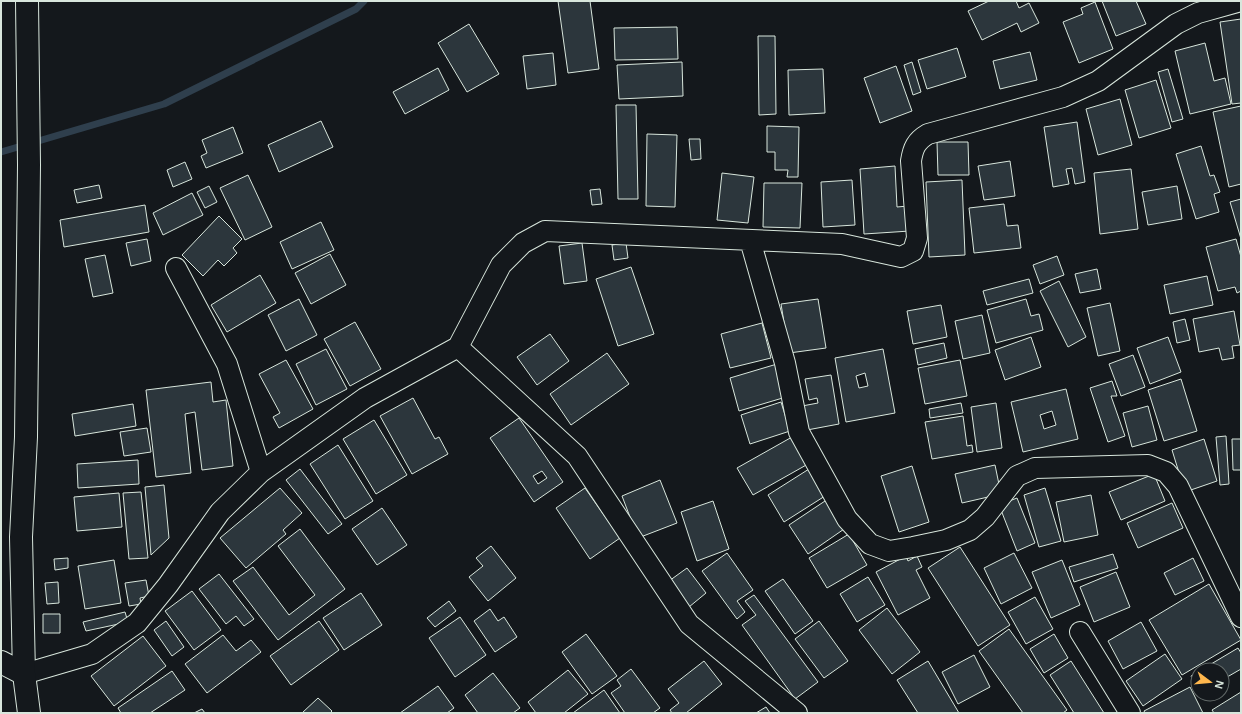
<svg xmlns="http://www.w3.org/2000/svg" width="1242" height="714" viewBox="0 0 1242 714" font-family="Helvetica,sans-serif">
<rect width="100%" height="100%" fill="#14181c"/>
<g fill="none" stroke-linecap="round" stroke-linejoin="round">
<path stroke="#2f3f4d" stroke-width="7" d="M1,152l163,-48 192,-95 8,-8"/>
</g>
<path fill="#2c363c" stroke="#d8e6dc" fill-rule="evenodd" d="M558,1h32l9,68 -31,4z
M989,1h27l3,7 10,-5 10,20 -18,9 -4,-9 -35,17 -14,-29z
M1102,1h34l10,23 -30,12z
M1095,2l18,47 -34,14 -16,-41 20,-8 -2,-6z
M1241,19v84l-9,1 -12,-82z
M469,24l30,50 -32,18 -29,-49z
M677,27l1,32 -63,1 -1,-32z
M758,36h17l1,78 -17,1z
M1205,43l9,38 11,-3 6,26 -41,10 -15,-63z
M957,48l9,29 -39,12 -9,-29z
M1030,52l7,28 -37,9 -7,-28z
M553,53l3,32 -29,4 -4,-33z
M682,62l1,34 -64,3 -2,-34z
M912,62l9,30 -8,3 -9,-30z
M896,66l16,45 -32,12 -16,-45z
M438,68l11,22 -44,24 -12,-22z
M823,69l2,44 -36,2 -1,-45z
M1168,69l15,50 -11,3 -14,-50z
M1156,80l15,48 -32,10 -14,-48z
M1120,99l12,46 -34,10 -12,-46z
M616,105h20l2,94h-20z
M1241,106v78l-12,3 -16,-75z
M321,121l12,26 -54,25 -11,-27z
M1077,122l8,60 -10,2 -3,-16 -6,1 3,15 -16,3 -9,-60z
M767,126l32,1 -1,50h-11l1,-7h-13v-18h-8z
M233,127l10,26 -37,15 -5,-12 6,-3 -5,-13z
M647,134l30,1 -2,72 -29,-1z
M689,139h11l1,20 -10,1z
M937,142h31l1,33h-31z
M1201,146l9,30 4,-1 6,17 -6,2 5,18 -23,7 -20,-65z
M1010,161l5,35 -31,4 -6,-34z
M185,162l7,17 -19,8 -6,-17z
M895,166l2,41 11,-1 2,25 -46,3 -4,-65z
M1131,169l7,60 -38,5 -6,-61z
M722,173l32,4 -6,46 -31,-3z
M248,175l24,52 -27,13 -25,-52z
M852,180l3,45 -32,2 -2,-45z
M962,180l3,75 -36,2 -3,-75z
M764,183h38l-2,45 -37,-1z
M99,185l3,13 -25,5 -3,-13z
M209,186l8,16 -12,6 -8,-16z
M1177,186l5,33 -34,6 -6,-33z
M600,189l2,15 -10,1 -2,-15z
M192,193l11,22 -40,20 -10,-22z
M1241,199v40l-11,-37z
M1004,204l3,22 11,-1 3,23 -47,5 -5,-45z
M145,205l4,27 -85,15 -4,-27z
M219,216l23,23 -9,9 4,5 -13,13 -6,-6 -15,16 -21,-21z
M321,222l13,28 -42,19 -12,-27z
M147,239l4,22 -20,5 -5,-23z
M1236,239l5,18v34l-4,2 -2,-6 -17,4 -12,-44z
M582,243l5,38 -23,3 -5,-38z
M626,243l2,15 -14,2 -2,-15z
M330,254l16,31 -35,19 -16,-31z
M105,255l8,38 -20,4 -8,-38z
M1057,256l7,19 -24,9 -7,-19z
M631,267l23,67 -36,12 -22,-67z
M1097,269l4,20 -21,4 -5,-19z
M260,275l16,28 -49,29 -16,-27z
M1207,276l6,29 -43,9 -6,-29z
M1029,279l4,14 -46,12 -4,-14z
M1059,281l27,56 -18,10 -28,-56z
M299,299l18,36 -31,16 -18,-36z
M818,299l8,49 -37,5 -8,-49z
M1026,299l5,17 8,-2 4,16 -47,13 -9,-33z
M1110,303l10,48 -22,5 -11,-48z
M941,305l6,32 -34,7 -6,-33z
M1234,311l6,34 -8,1 2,12 -12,2 -3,-12 -20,4 -6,-33z
M982,315l8,38 -27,6 -8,-38z
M1185,319l5,21 -13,3 -4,-21z
M355,322l26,47 -31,17 -26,-47z
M762,323l9,35 -41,10 -9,-34z
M550,334l19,27 -32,24 -20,-28z
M1031,337l10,30 -36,13 -10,-30z
M1168,337l13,35 -31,12 -13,-36z
M944,343l3,15 -29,7 -3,-16z
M326,349l21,40 -31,16 -20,-41z
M883,349l12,64 -49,9 -11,-64zM865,373l3,13 -9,2 -3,-12z
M607,353l22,31 -58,41 -21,-31z
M1133,355l12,32 -24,9 -12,-32z
M286,360l27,49 -34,19 -6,-11 7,-4 -21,-39z
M960,360l7,36 -42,8 -7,-36z
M777,364l9,33 -47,14 -9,-33z
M831,375l8,49 -32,6 -5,-24 16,-3 -1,-5 -8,2 -4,-21z
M1181,379l16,52 -33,10 -16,-51z
M1112,381l5,15h-6l14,40 -17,6 -18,-54z
M211,382l2,20 13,-2 7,66 -31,4 -7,-58 -10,2 6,59 -35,4 -10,-87z
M1066,389l12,50 -55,13 -12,-50zM1052,411l4,14 -12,4 -4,-14z
M413,398l22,41 4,-2 9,17 -36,20 -32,-58z
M781,402l9,29 -40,13 -9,-29z
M961,403l2,10 -33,5 -1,-9z
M996,403l6,45 -25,4 -6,-45z
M133,404l3,22 -61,10 -3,-22z
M1148,406l9,34 -25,7 -9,-34z
M963,416l4,30 5,-1 1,7 -41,7 -7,-37z
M519,418l44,64 -29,20 -44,-64zM542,471l5,7 -9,6 -5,-8z
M374,420l33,55 -31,19 -33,-55z
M147,428l4,24 -27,4 -4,-24z
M1226,436l3,48 -9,1 -4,-48z
M792,437l16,27 -55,31 -16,-27z
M1204,439l13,42 -32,11 -13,-42z
M1232,439h9v31h-8z
M338,445l35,56 -28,18 -35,-55z
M138,460l1,24 -61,4 -1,-24z
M995,465l6,29 -39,9 -7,-29z
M912,466l17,56 -30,10 -18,-56z
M300,469l42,55 -14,10 -42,-54z
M809,469l16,27 -41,26 -16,-27z
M1154,474l11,27 -44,19 -12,-28z
M660,480l17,43 -39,15 -16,-42z
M164,485l5,53 -18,17 -6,-68z
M280,488l22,25 -19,17 3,4 -40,34 -26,-30z
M585,488l35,50 -30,21 -34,-51z
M1045,488l16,53 -22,6 -15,-52z
M141,492l7,66 -19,1 -6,-66z
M119,493l3,34 -45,4 -3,-34z
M1091,495l7,40 -34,7 -8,-40z
M1017,498l18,45 -18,8 -18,-46z
M828,499l19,28 -39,27 -19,-29z
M713,501l16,48 -32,12 -16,-49z
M1172,503l11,25 -45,20 -11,-25z
M382,508l25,37 -30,20 -25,-36z
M300,529l45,60 -67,51 -45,-59 20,-14 36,48 26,-20 -37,-49z
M849,534l18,31 -40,23 -18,-30z
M491,546l25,32 -28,23 -19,-24 14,-11 -7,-8z
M960,547l50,78 -32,21 -50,-78z
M727,553l26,37 -16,11 8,11 -8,7 -35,-48z
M1014,553l18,35 -31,16 -17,-36z
M1113,554l5,14 -44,14 -5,-15z
M906,556l2,5 9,-5 5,11 -6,3 14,28 -32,17 -22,-43z
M68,558v10l-13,2 -1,-11z
M1193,558l11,23 -29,14 -11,-22z
M114,560l7,43 -36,6 -7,-43z
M1062,560l18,45 -29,13 -19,-46z
M687,568l19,25 -17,14 -20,-26z
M1116,572l14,35 -36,15 -14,-35z
M219,574l35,45 -10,7 -8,-10 -10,8 -27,-35z
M868,577l17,28 -28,17 -17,-28z
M783,579l30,42 -18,13 -30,-43z
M146,580l3,16 -9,2 1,6 -12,2 -4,-23z
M58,582l1,21 -12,1 -2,-21z
M1209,584l32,56 -59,35 -33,-55z
M192,591l29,39 -27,20 -29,-39z
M361,593l21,32 -38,25 -21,-32z
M754,595l64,87 -23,17 -53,-74 14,-10 -11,-14z
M1035,597l18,32 -27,15 -18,-32z
M449,601l7,10 -21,16 -8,-9z
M887,608l33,44 -28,22 -33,-44z
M490,609l8,12 6,-4 13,20 -22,15 -21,-31z
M125,612l3,10 -42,9 -3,-9z
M43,614h17v19h-17z
M460,617l26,38 -31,22 -26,-39z
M166,621l18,26 -12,9 -18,-26z
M319,621l20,29 -48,35 -21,-29z
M819,621l29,40 -24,17 -29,-39z
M1141,622l16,29 -34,18 -15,-28z
M1009,629l58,81 -4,3h-40l-44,-62z
M586,634l31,42 -25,18 -30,-42z
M1054,634l14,24 -24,15 -14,-24z
M223,635l13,16 15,-11 10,12 -54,41 -22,-29z
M143,636l23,30 -52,40 -23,-30z
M1238,648l3,5v16l-19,11v-10h-21z
M1165,654l17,25 -39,27 -17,-25z
M974,655l16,32 -32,17 -16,-32z
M704,661l18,23 -36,29h-14l-2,-3 9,-7 -11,-14z
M928,661l31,52h-41l-21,-33z
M1071,661l33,52h-30l-24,-38z
M631,669l29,39 -7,5h-28l-14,-20 10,-7 -4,-6z
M568,670l20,24 -24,19h-28l-8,-11z
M172,671l13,19 -35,23h-29l-3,-5z
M1198,672v17l-7,-13z
M493,673l27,35 -7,5h-35l-13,-18z
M438,686l16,22 -7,5h-47z
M1190,687l13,26h-58l-1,-2z
M604,690l16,23h-47z
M1241,692v21h-27l-2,-3z
M318,698l14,13 -2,2h-28z
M766,707l4,6h-14z
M202,709l3,4h-11z"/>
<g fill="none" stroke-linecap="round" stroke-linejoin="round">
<g stroke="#d8e6dc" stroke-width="22">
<path id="street" d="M750,240l35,123 14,69 48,87 23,25 19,7 24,-4 33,-7 24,-10 15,-13 32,-41 18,-8 113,-3 18,7 12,14 63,131
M176,268l51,96 34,108
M458,347l119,109 112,168 108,89
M1080,632l50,81
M24,674l68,-20 45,-31 31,-38 52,-73 41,-40 104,-74 93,-51 43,-82 22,-22 22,-12 297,13 59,13 12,-6 4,-13 -6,-77c2,-13 5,-20 17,-27l135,-37 35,-16 78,-57 22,-11 43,-12"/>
</g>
<g stroke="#d8e6dc" stroke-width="24">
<path id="secondary" d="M27,1l2,164 -3,272 -5,100 3,137 5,39
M1,662l23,12"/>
</g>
<use href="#street" stroke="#14181c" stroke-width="20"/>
<use href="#secondary" stroke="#14181c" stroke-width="22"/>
</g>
<rect width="1242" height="714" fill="none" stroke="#d8e6dc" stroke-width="4"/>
<g transform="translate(1210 682) rotate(106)"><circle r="19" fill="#14181c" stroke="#626a69"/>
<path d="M0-3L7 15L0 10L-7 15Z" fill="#ffb74d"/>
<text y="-6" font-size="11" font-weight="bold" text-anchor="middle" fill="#d8e6dc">N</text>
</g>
</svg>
